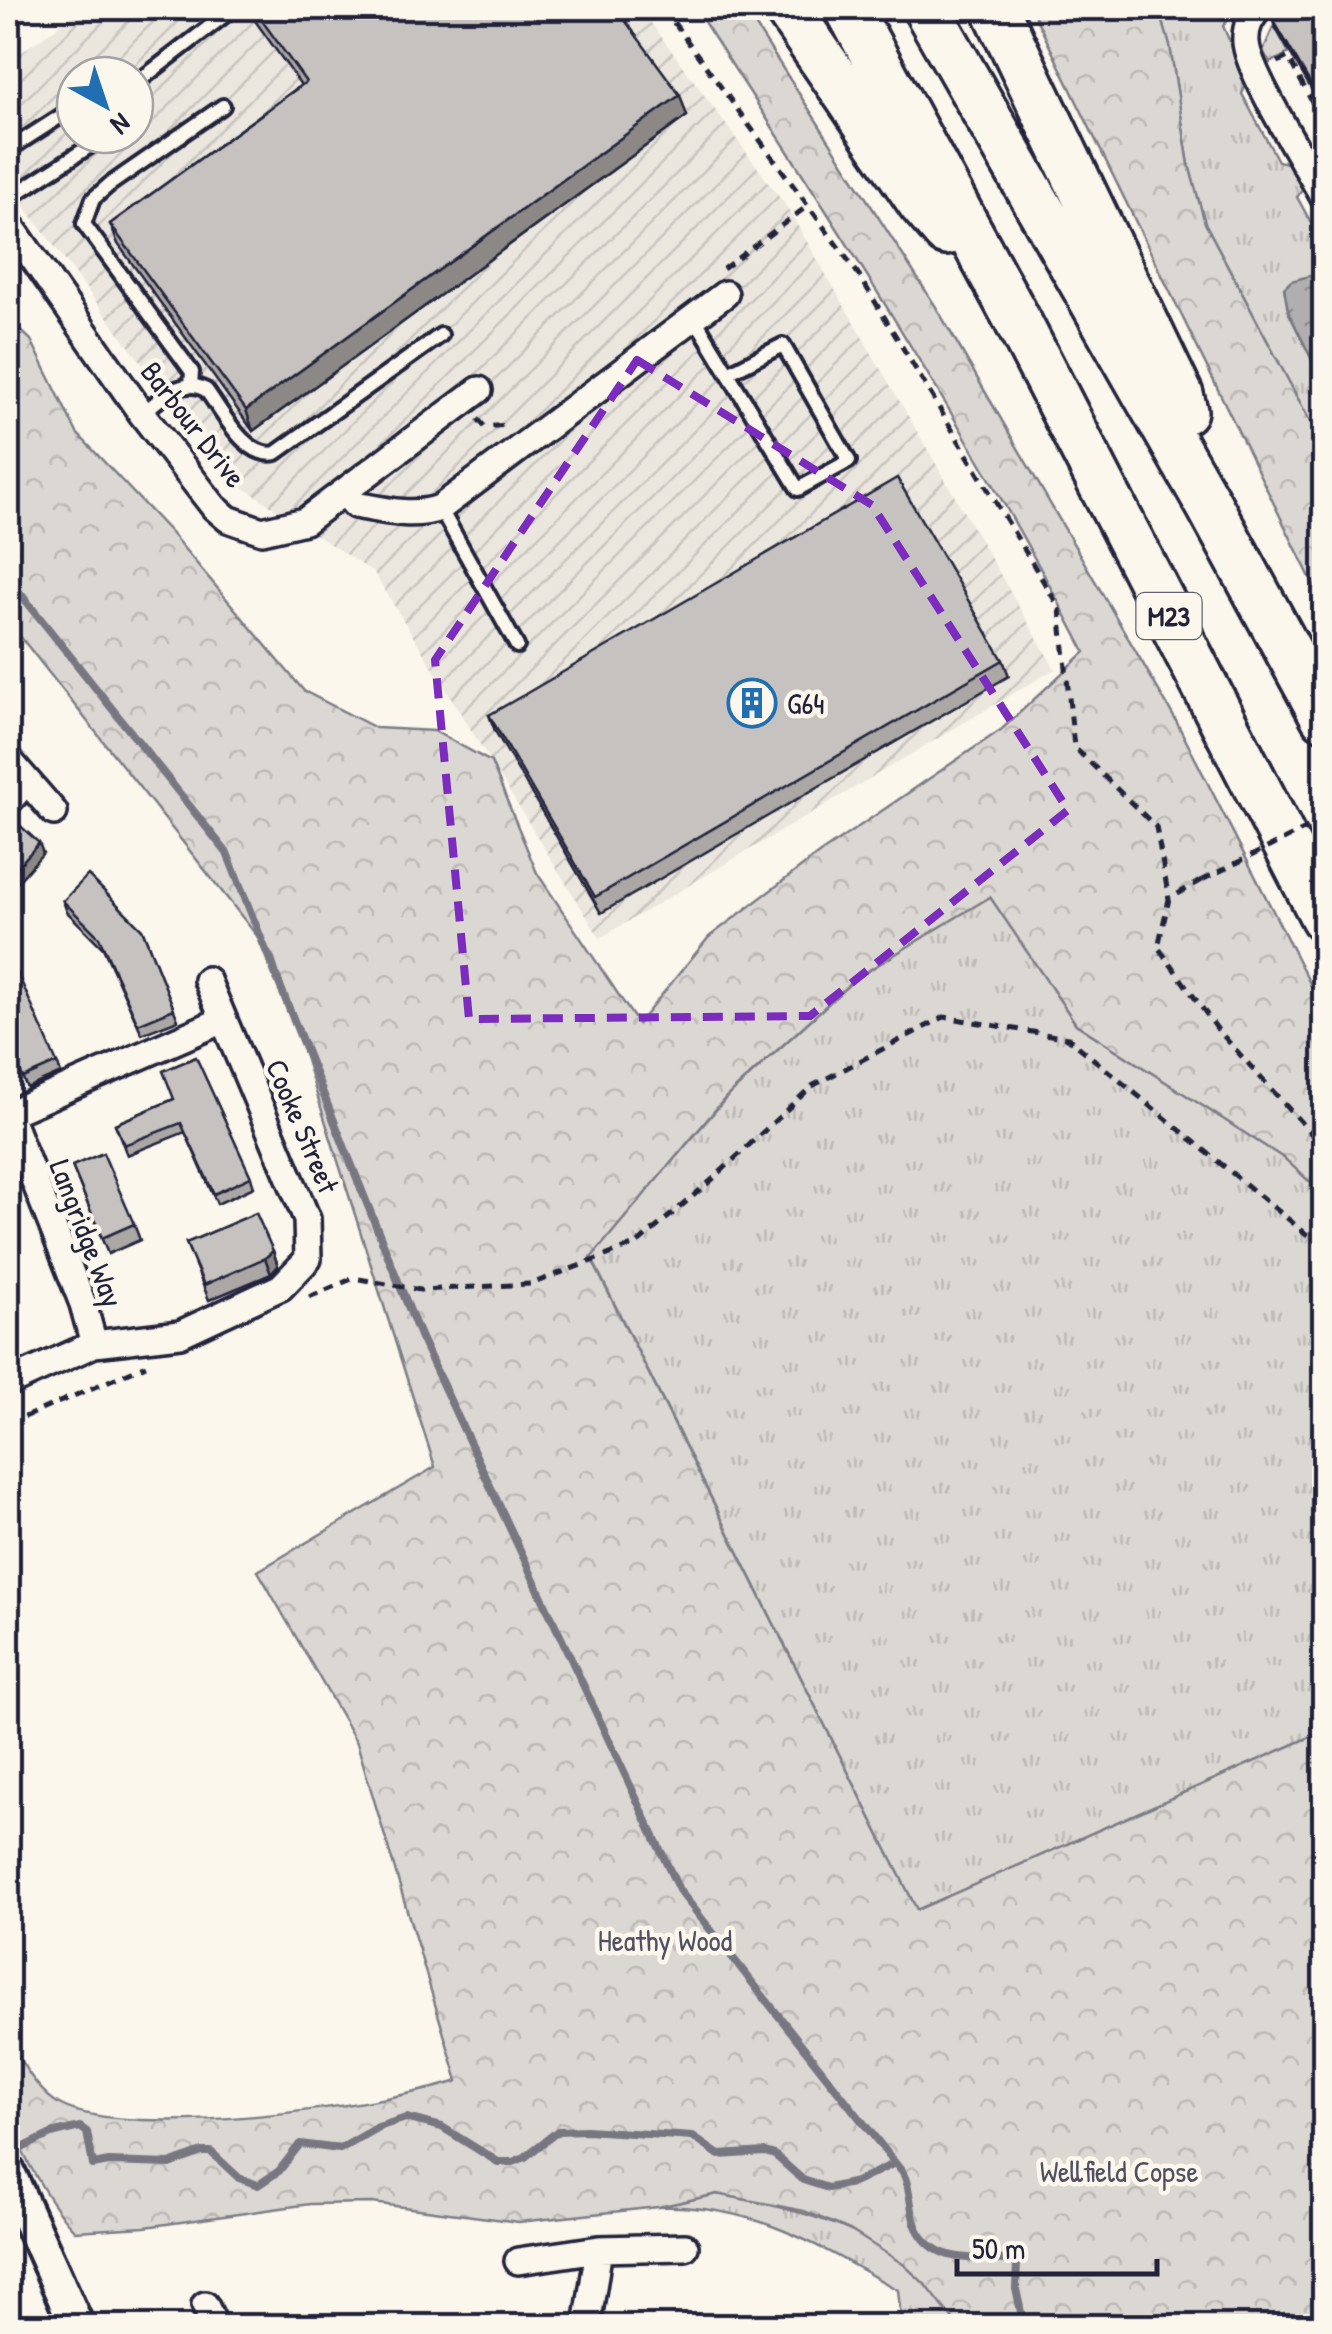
<svg xmlns="http://www.w3.org/2000/svg" width="1332" height="2334" viewBox="0 0 1332 2334" font-family="'Patrick Hand',sans-serif">
<defs>
<pattern id="industrial-furrows" width="10" height="10" patternUnits="userSpaceOnUse" patternTransform="scale(2.5)"><rect width="10" height="10" fill="#ebe7df"/><path d="M-1 1l2-2M0 10L10 0M9 11l2-2" fill="none" stroke="#c9c6c0"/></pattern>
<pattern id="grass-tufts" width="24" height="20" patternUnits="userSpaceOnUse" patternTransform="scale(2.5)"><rect width="24" height="20" fill="#dbd8d3"/><path d="M3 7l-1-3M5 7V3M7 7l1-3M15 17l-1-3M17 17v-4M19 17l1-3" fill="none" stroke="#bcb9b6"/></pattern>
<pattern id="forest-crowns" width="20" height="18" patternUnits="userSpaceOnUse" patternTransform="scale(2.5)"><rect width="20" height="18" fill="#dbd8d3"/><path d="M2 6a3 3 0 1 1 6 0M12 15a3 3 0 1 1 6 0" fill="none" stroke="#bcb9b6"/></pattern>
<pattern id="water-ripples" width="26" height="14" patternUnits="userSpaceOnUse" patternTransform="scale(2.5)"><rect width="26" height="14" fill="#b1aeb0"/><path d="M2 4q2-2 4 0t4 0M15 11q2-2 4 0t4 0" fill="none" stroke="#908d90"/></pattern>
</defs>
<rect width="100%" height="100%" fill="#fbf7ec"/>
<filter id="ink" filterUnits="userSpaceOnUse"><feTurbulence type="fractalNoise" baseFrequency=".01" numOctaves="2"/><feDisplacementMap in="SourceGraphic" scale="20" xChannelSelector="R" yChannelSelector="G"/><feConvolveMatrix kernelMatrix="1 2 1 2 8 2 1 2 1" color-interpolation-filters="sRGB"/></filter>
<g filter="url(#ink)">
<path fill="url(#industrial-furrows)" fill-rule="evenodd" d="M83,8h557l148,201 267,460 -455,269 -226,-365 -148,-97 -218,-292v-122zM75,75h60v60h-60z"/>
<path fill="url(#grass-tufts)" stroke="#7e7d87" stroke-width="2.5" d="M1159,8h69l3,8 -8,10 24,56 -5,12 36,67 15,3 12,22 -8,11 23,42 4,1v41l-15,-5 -21,35 36,73v64l-119,-225 -16,-58 -19,-118z
M1279,14l-4,13 14,26 -19,10 -7,-12z
M990,896l86,128 210,135 38,36v536l-407,179 -326,-653 136,-160 129,-119z
M717,2194c97,18 187,40 241,132h-56l-4,-36c-81,-45 -144,-86 -240,-83z"/>
<path fill="url(#forest-crowns)" stroke="#7e7d87" stroke-width="2.5" d="M695,8h49l192,299 238,410 150,294v184l-39,-36 -209,-135 -86,-127 -134,81 -130,119 -135,161 326,652 407,-179v568l-12,27h-354l-31,-40 -24,-22 -53,-34 -46,-19 -87,-17 -59,13 -139,15 -147,-19 -62,1 -165,23 -70,4c-21,-20 -65,-93 -67,-121 -3,-23 -1,-47 0,-70 14,22 29,52 53,65 70,36 320,1 397,-24l-101,-338 -99,-172 177,-104 -162,-511 -265,-335v-303l23,22 46,93 94,100 133,158 72,37 58,3 57,31 46,111 101,151 71,-87 111,-84 182,-124 83,-77c-116,-223 -253,-434 -390,-644z
M1031,8h128l11,38 19,119 16,58 119,225v158z"/>
<path fill="url(#water-ripples)" stroke="#787681" stroke-width="2.5" d="M1309,276l15,5v103l-36,-73 -4,-23 7,-7z"/>
<g fill="none" stroke-linecap="round" stroke-linejoin="round">
<path stroke="#787681" stroke-width="8" d="M8,578l219,275 193,483 259,554 224,283c9,17 6,38 14,55 21,42 68,26 100,34l-1,27 8,37
M8,2155l43,-21 29,-7 7,5 6,33 16,-3 61,2 32,-12h9l28,26 19,7 21,-14 21,-27 40,5 38,-22 28,-9 36,9 56,35h15l12,-5 33,-26 28,-1 107,7 26,18 46,-3 10,3 28,25 25,8 28,-6 37,-18"/>
<g stroke="#22223b" stroke-width="20">
<path id="service" d="M135,84l99,-76
M8,150l67,-43
M8,199l99,-64
M694,317l104,172 51,-28 -66,-116 -55,28
M191,385l1,-13 -108,-148 9,-25 16,-14 114,-79
M142,414c18,-15 40,-38 64,-24 16,21 40,70 70,63l165,-118
M440,508l77,138"/>
</g>
<g stroke="#22223b" stroke-width="32">
<path id="minor" d="M1260,8c-10,9 -15,20 -14,34 1,29 62,125 78,156
M8,222l134,192 72,93 14,12 34,12 43,-10 174,-131
M344,492l11,13c28,5 58,13 85,3l285,-214
M8,759l46,53
M8,802l17,-19
M8,1113l75,191 11,40
M8,1114l215,-94
M8,1383l86,-39 86,-10 101,-47 27,-28 -1,-40 -100,-239
M518,2261l81,-12 86,-2
M205,2305l10,21
M587,2326l12,-77"/>
</g>
<g stroke="#22223b" stroke-width="40">
<path id="tertiary" d="M8,2172l69,154"/>
</g>
<g stroke="#22223b" stroke-width="52">
<path id="motorway" d="M787,8l134,195 25,29
M848,8l166,306 310,604
M926,8l283,497 115,212
M995,8l185,387 4,16"/>
</g>
<path stroke="#22223b" stroke-width="5" stroke-dasharray="10 8" stroke-linecap="butt" d="M663,8l196,267 201,334 14,138 82,80 13,72
M1278,62l10,-5 36,67
M723,269l86,-64
M478,419l7,8 23,-2
M1202,880l-33,19 -11,48 60,83 106,118
M309,1297l45,-19 66,12 111,-6 106,-40 77,-66 98,-92 132,-69 124,21 242,199 14,9
M8,1424l138,-59
M1321,2326l3,-6"/>
<use href="#service" stroke="#fbf7ec" stroke-width="12"/>
<use href="#minor" stroke="#fbf7ec" stroke-width="25"/>
<use href="#tertiary" stroke="#fbf7ec" stroke-width="32"/>
<use href="#motorway" stroke="#fbf7ec" stroke-width="45"/>
<path stroke="#22223b" stroke-width="5" stroke-dasharray="10 8" stroke-linecap="butt" d="M1202,880l122,-60"/>
</g>
<path fill="#aaa7a5" stroke="#22223b" stroke-width="2.5" d="M246,8h370l71,108 -434,315 -135,-187 -8,-20 191,-139z
M1271,16l53,13v82l-49,-84z
M1003,660l6,16 -408,237 -106,-182 -6,-16z
M63,901l79,28 36,91 -36,14 -39,-86 -36,-36z
M8,1045l49,18 4,10 -34,15z
M174,1099l77,78 3,10 -37,17 -32,-72 -58,23 -12,-31z
M72,1166l62,58 6,16 -32,14z
M186,1243l87,8 5,15 -7,8 -62,26z"/>
<path fill="#8b8886" stroke="#22223b" stroke-width="2.5" d="M680,95l7,21 -434,315 -7,-21z
M39,843l4,10 -29,33 -4,-11z
M273,1251l5,15 -7,8 -6,-16z"/>
<path fill="#c6c2c0" stroke="#22223b" stroke-width="2.5" d="M253,8h363l64,87 -434,315 -136,-186 196,-142z
M1287,8h26l11,21v78l-53,-91z
M897,478l106,182 -408,237 -106,-182z
M12,818l27,25 -29,32 -2,-2v-50z
M88,875l54,54 32,80 -36,15 -39,-87 -36,-36z
M8,962l9,10 40,91 -34,15 -15,-35z
M196,1057l55,120 -37,17 -33,-71 -57,22 -9,-21 59,-25 -11,-28z
M103,1153l31,71 -32,14 -30,-72z
M256,1213l17,38 -8,7 -61,27 -18,-42z"/>
</g>
<path fill="none" stroke="#7b2cbf" stroke-width="8" stroke-dasharray="20 12" stroke-linejoin="round" d="M637,360l235,145 196,305 -258,206 -341,3 -34,-359z"/>
<defs>
<g id="building-ring" transform="scale(2.5)"><circle r="9.5" fill="#fbf7ec" stroke="#1f6fb2" stroke-width="1.5"/><path d="M-4-6H4V6H1V3H-1V6H-4ZM-2.5-4.3h1.7v1.8h-1.7ZM.8-4.3h1.7v1.8H.8ZM-2.5-1h1.7V.8h-1.7ZM.8-1h1.7V.8H.8Z" fill="#1f6fb2"/></g>
</defs>
<g fill-rule="evenodd">
<use href="#building-ring" x="752" y="703"/>
</g>
<g text-anchor="middle" dominant-baseline="central" stroke-width="9" stroke-linejoin="round" paint-order="stroke">
<rect fill="#fbf7ec" stroke="#636270" stroke-width="2.5" x="1136.5" y="593" width="65" height="46" rx="8"/>
<g font-size="28" font-weight="bold" fill="#22223b">
<text x="1169" y="616">M23</text>
</g>
<g font-size="30" fill="#22223b" stroke="#fbf7ec">
<text transform="translate(194 424) rotate(52)">Barbour Drive</text>
<text transform="translate(303 1126) rotate(67)">Cooke Street</text>
<text transform="translate(87 1233) rotate(69)">Langridge Way</text>
</g>
<g font-size="30" fill="#22223b" stroke="#fbf7ec" text-anchor="start">
<text x="787" y="703">G64</text>
</g>
<g font-size="30" fill="#505061" stroke="#fbf7ec">
<text x="665" y="1940">Heathy Wood</text>
<text x="1119" y="2171">Wellfield Copse</text>
</g>
</g>
<rect width="1332" height="2334" fill="none" stroke="#fbf7ec" stroke-width="40"/>
<rect x="20" y="20" width="1292" height="2294" fill="none" stroke="#22223b" stroke-width="4" filter="url(#ink)"/>
<g transform="translate(105 105) rotate(140)"><circle r="48" fill="#fbf7ec" stroke="#a4a2a5" stroke-width="2.5"/>
<path d="M0-8L18 38L0 25L-18 38Z" fill="#1f6fb2"/>
<text y="-15" font-size="28" font-weight="bold" text-anchor="middle" fill="#22223b">N</text>
</g>
<path d="M957 2259v15h200v-15" fill="none" stroke="#22223b" stroke-width="5"/>
<text x="972" y="2259" font-size="30" fill="#22223b" stroke="#fbf7ec" stroke-width="8" paint-order="stroke">50 m</text>
</svg>
